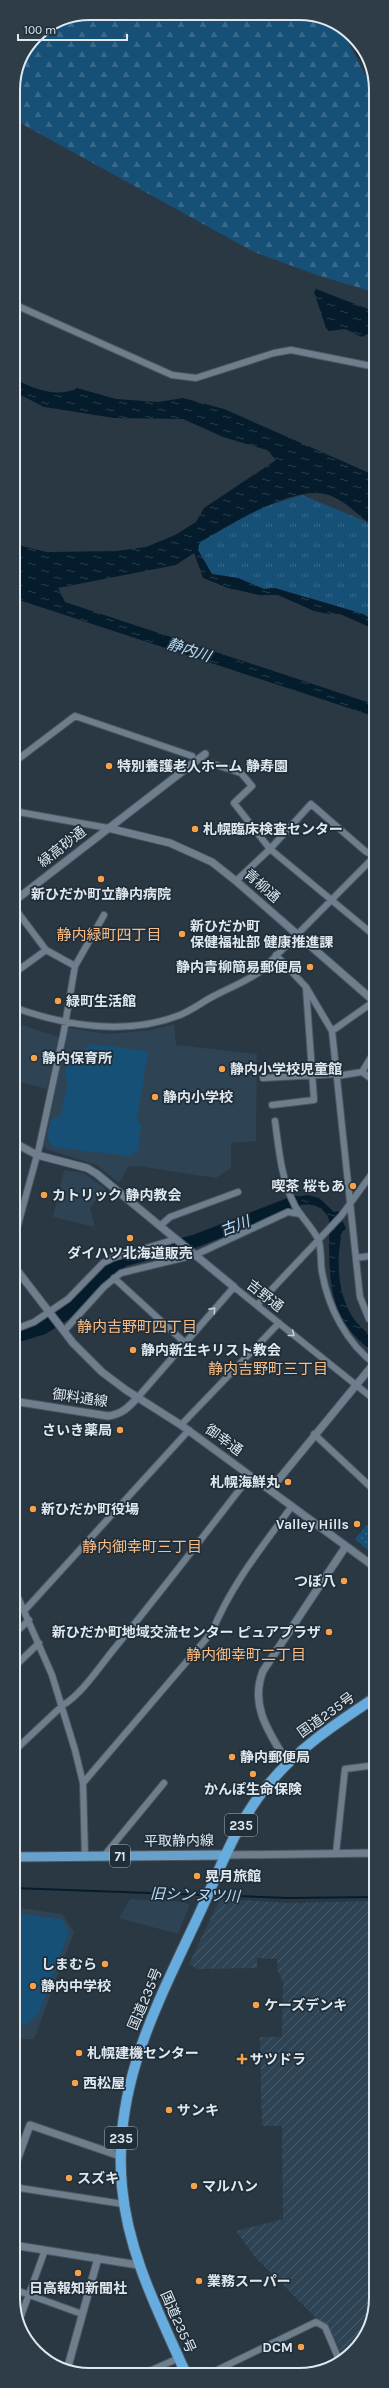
<svg xmlns="http://www.w3.org/2000/svg" width="389" height="2388" viewBox="0 0 389 2388" font-family="Karla,'Noto Sans JP',sans-serif">
<defs>
<pattern id="industrial-furrows" width="10" height="10" patternUnits="userSpaceOnUse"><rect width="10" height="10" fill="#2e4353"/><path d="M-1 1l2-2M0 10L10 0M9 11l2-2" fill="none" stroke="#4c5e6c"/></pattern>
<pattern id="grass-tufts" width="24" height="20" patternUnits="userSpaceOnUse"><rect width="24" height="20" fill="#175077"/><path d="M3 7l-1-3M5 7V3M7 7l1-3M15 17l-1-3M17 17v-4M19 17l1-3" fill="none" stroke="#38698b"/></pattern>
<pattern id="forest-firs" width="22" height="20" patternUnits="userSpaceOnUse"><rect width="22" height="20" fill="#175077"/><path d="M5 1l3.5 6h-7zM16 11l3.5 6h-7z" fill="#38698b"/></pattern>
<pattern id="park-dots" width="8" height="8" patternUnits="userSpaceOnUse"><rect width="8" height="8" fill="#175077"/><path d="M2 2h.1M6 6h.1" fill="none" stroke="#38698b" stroke-width="1.8" stroke-linecap="round"/></pattern>
<pattern id="water-ripples" width="26" height="14" patternUnits="userSpaceOnUse"><rect width="26" height="14" fill="#051c2d"/><path d="M2 4q2-2 4 0t4 0M15 11q2-2 4 0t4 0" fill="none" stroke="#293d4c"/></pattern>
</defs>
<rect width="100%" height="100%" fill="#2a3844"/>
<path fill="#2e4353" d="M13,1022l46,15 -12,52 -34,-9z
M174,1024l2,21 81,9 -1,87 -25,2v25l-15,10 -78,-12 -10,1 -9,16 -22,-18 -51,-16 -2,-4 24,-117 40,6 44,-4z
M64,1170l19,3 23,16 -16,19 5,19 -42,-10z
M130,1899l50,3 10,2 -12,30 -59,-16z
M13,1907l49,7 12,18 -40,107h-21z"/>
<path fill="url(#industrial-furrows)" d="M220,1899l68,4 88,-2v397l-19,51 -13,10 -16,-34 -12,-7 -61,-61 -19,-26 47,-12 -1,-93h-20l-2,-89h22l1,-55 -5,-11 -1,-12 -20,-1v10l-60,1 -8,-5z"/>
<path fill="url(#grass-tufts)" d="M302,495l60,25 14,8v94l-13,-8 -49,-15 -14,-2 -25,-9 -11,1 -26,-11 -27,-4 -13,-24 2,-8 58,-33z"/>
<path fill="url(#forest-firs)" d="M90,13l229,3 32,20 -3,6 28,54v197l-59,-18 -63,-23 -241,-133v-34l23,-50 25,-16z"/>
<path fill="url(#park-dots)" d="M367,1525l9,7v8l-8,10 -13,-11z"/>
<path fill="#175077" d="M92,1044l56,7 -11,68 4,6 -3,26 -9,5 -76,-9 -6,-9 4,-18 10,-5 6,-30 -2,-13 2,-6 9,-12z
M13,1913l49,6 7,13 -30,81 -12,11 -14,3z"/>
<path fill="url(#water-ripples)" d="M316,289l60,23v17l-14,8 -17,-8 -16,2 -3,-3 -12,-36z
M13,378c19,10 44,21 64,10l39,11 42,3 25,-4 41,11 152,67v52c-16,-10 -28,-26 -47,-33 -34,-12 -99,30 -129,47l-2,8 14,24 26,4 26,11 11,-1 88,26 13,8v8l-36,-16h-12l-14,-3 -36,-16h-19l-31,-7 -25,-10 -9,-25 -18,12 -118,23 7,14 311,103v12l-363,-119v-54l34,8 70,-1 29,-4 29,-12 21,-13 8,-14 72,-48 -9,-10 -44,-13 -40,-18 -69,-1 -70,-11 -31,-16z
M308,1195l11,3 15,14 5,-1 7,18 -4,3c-6,27 -5,63 12,87 6,8 15,15 22,22v13c-53,-37 -46,-79 -47,-135 -11,-22 -32,-14 -50,-8l-2,-6 19,-8z"/>
<g fill="none" stroke-linecap="round" stroke-linejoin="round">
<path stroke="#051c2d" stroke-width="2" d="M354,38l-1,2 4,13 15,22
M13,1888l191,7
M212,1895l76,3 88,-1"/>
<path stroke="#051c2d" stroke-width="13" d="M13,1337l30,-9 22,-14 40,-40 18,-14 72,-19 100,-39"/>
<g stroke="#4b5761" stroke-width="8">
<path id="minor" d="M13,301l7,6 152,68 24,3 78,-25 17,-3 85,17
M207,762l34,11 11,13 -18,17 36,46 106,88
M13,763l62,-47 117,40
M13,811l95,17
M236,881l34,-32 41,-45 54,47 11,6
M13,906l33,44 29,16
M276,955l30,32 26,44 28,266 9,22 7,5
M13,974l33,-24
M13,1007c52,19 114,29 167,8 12,-5 21,-12 32,-18 17,-9 33,-15 49,-26l114,-115
M332,1031l44,-31
M362,1072l14,-23
M337,1076l25,-4 14,10
M263,1078l74,-4
M272,1105l42,-5 -8,-112
M275,1121c4,29 6,58 20,85 7,12 17,21 23,33 4,8 2,23 4,33 6,35 24,71 54,93
M160,1226l10,-9 68,-25
M13,1243l26,-95 25,-117 11,-65 29,-51
M356,1258l20,-3
M114,1278l70,64
M257,1305l84,-89 35,-48
M13,1330l21,-8 34,-23 35,-36 10,-5 63,-19
M64,1331l40,-44 17,-14 74,-18 93,-43 12,2
M138,1397l96,-110 142,114
M181,1425l98,-102
M314,1434l62,58
M13,1586l39,89 23,75 8,33 2,74
M24,1611l165,-181
M13,1635l16,-15
M13,1668l26,-25
M13,1752l50,-47c18,-10 37,-39 51,-56 47,-57 91,-115 136,-173
M83,1783l129,-151c19,-47 50,-85 80,-126
M336,1853l9,-84 31,-4
M103,1857l61,-74
M13,2187l110,17
M13,2289l69,25
M20,2319l25,-69
M145,2373l34,-15
M209,2374l107,-52 9,5 15,35"/>
</g>
<g stroke="#4b5761" stroke-width="9">
<path id="tertiary" d="M108,828l62,15 42,19 24,19 140,122
M13,902l192,-148
M13,1142l24,13 50,13 10,6 137,113
M13,1265l60,78 29,29 24,18 55,35 195,143
M13,1401l95,15c14,-2 20,-8 30,-19
M270,1490l106,-129
M287,1762c-17,-28 -38,-56 -24,-91l83,-125
M226,1855l150,-2
M13,2171l17,-46 90,31
M13,2245l125,20
M67,2370l31,-112"/>
</g>
<g stroke="#4b5761" stroke-width="11">
<path id="primary" d="M13,1857l213,-2"/>
</g>
<g stroke="#4b5761" stroke-width="12">
<path id="trunk" d="M186,2374c-27,-61 -58,-120 -64,-187 -10,-104 38,-188 80,-279 19,-42 36,-88 66,-123 30,-37 69,-62 108,-88"/>
</g>
<use href="#minor" stroke="#6e7e8c" stroke-width="6"/>
<use href="#tertiary" stroke="#6e7e8c" stroke-width="7"/>
<use href="#primary" stroke="#69a0ca" stroke-width="9"/>
<use href="#trunk" stroke="#67acdf" stroke-width="10"/>
</g>
<defs><path id="oneway-chevron" d="M-2-3.5L2.5 0L-2 3.5" fill="none" stroke-width="1.6" stroke-linecap="round" stroke-linejoin="round"/></defs>
<g stroke="#c3ced6">
<use href="#oneway-chevron" transform="translate(213 1310) rotate(-48)"/>
<use href="#oneway-chevron" transform="translate(292 1334) rotate(39)"/>
</g>
<g fill="#f7a149" stroke="#202e39" stroke-width="1.5">
<circle cx="109" cy="766" r="4"/>
<circle cx="195" cy="829" r="4"/>
<circle cx="101" cy="879" r="4"/>
<circle cx="182" cy="934" r="4"/>
<circle cx="310" cy="967" r="4"/>
<circle cx="58" cy="1001" r="4"/>
<circle cx="34" cy="1058" r="4"/>
<circle cx="222" cy="1069" r="4"/>
<circle cx="155" cy="1097" r="4"/>
<circle cx="353" cy="1186" r="4"/>
<circle cx="44" cy="1195" r="4"/>
<circle cx="130" cy="1238" r="4"/>
<circle cx="133" cy="1350" r="4"/>
<circle cx="120" cy="1430" r="4"/>
<circle cx="288" cy="1482" r="4"/>
<circle cx="33" cy="1509" r="4"/>
<circle cx="357" cy="1524" r="4"/>
<circle cx="344" cy="1581" r="4"/>
<circle cx="329" cy="1632" r="4"/>
<circle cx="232" cy="1757" r="4"/>
<circle cx="253" cy="1774" r="4"/>
<circle cx="197" cy="1876" r="4"/>
<circle cx="105" cy="1964" r="4"/>
<circle cx="33" cy="1986" r="4"/>
<circle cx="256" cy="2005" r="4"/>
<circle cx="79" cy="2053" r="4"/>
<path d="M240 2053h4v4h4v4h-4v4h-4v-4h-4v-4h4z"/>
<circle cx="75" cy="2083" r="4"/>
<circle cx="169" cy="2110" r="4"/>
<circle cx="69" cy="2178" r="4"/>
<circle cx="194" cy="2186" r="4"/>
<circle cx="78" cy="2273" r="4"/>
<circle cx="199" cy="2281" r="4"/>
<circle cx="301" cy="2347" r="4"/>
</g>
<g text-anchor="middle" dominant-baseline="central" stroke-width="3.5" stroke-linejoin="round" paint-order="stroke">
<g fill="#202e39" stroke="#a6b0b8" stroke-width="1">
<rect x="225" y="1814" width="32" height="22" rx="3"/>
<rect x="110" y="1845" width="20" height="22" rx="3"/>
<rect x="105" y="2127" width="32" height="22" rx="3"/>
</g>
<g font-size="13" font-weight="bold" fill="#dfe8ef">
<text x="241" y="1825">235</text>
<text x="120" y="1856">71</text>
<text x="121" y="2138">235</text>
</g>
<g font-size="14" font-weight="bold" fill="#dfe8ef" stroke="#202e39" text-anchor="start">
<text x="117" y="766">特別養護老人ホーム 静寿園</text>
<text x="203" y="829">札幌臨床検査センター</text>
<text x="101" y="894" text-anchor="middle">新ひだか町立静内病院</text>
<text x="190" y="926">新ひだか町<tspan x="190" dy="16">保健福祉部 健康推進課</tspan></text>
<text x="302" y="967" text-anchor="end">静内青柳簡易郵便局</text>
<text x="66" y="1001">緑町生活館</text>
<text x="42" y="1058">静内保育所</text>
<text x="230" y="1069">静内小学校児童館</text>
<text x="163" y="1097">静内小学校</text>
<text x="345" y="1186" text-anchor="end">喫茶 桜もあ</text>
<text x="52" y="1195">カトリック 静内教会</text>
<text x="130" y="1253" text-anchor="middle">ダイハツ北海道販売</text>
<text x="141" y="1350">静内新生キリスト教会</text>
<text x="112" y="1430" text-anchor="end">さいき薬局</text>
<text x="280" y="1482" text-anchor="end">札幌海鮮丸</text>
<text x="41" y="1509">新ひだか町役場</text>
<text x="349" y="1524" text-anchor="end">Valley Hills</text>
<text x="336" y="1581" text-anchor="end">つぼ八</text>
<text x="321" y="1632" text-anchor="end">新ひだか町地域交流センター ピュアプラザ</text>
<text x="240" y="1757">静内郵便局</text>
<text x="253" y="1789" text-anchor="middle">かんぽ生命保険</text>
<text x="205" y="1876">晃月旅館</text>
<text x="97" y="1964" text-anchor="end">しまむら</text>
<text x="41" y="1986">静内中学校</text>
<text x="264" y="2005">ケーズデンキ</text>
<text x="87" y="2053">札幌建機センター</text>
<text x="250" y="2059">サツドラ</text>
<text x="83" y="2083">西松屋</text>
<text x="177" y="2110">サンキ</text>
<text x="77" y="2178">スズキ</text>
<text x="202" y="2186">マルハン</text>
<text x="207" y="2281">業務スーパー</text>
<text x="78" y="2288" text-anchor="middle">日高報知新聞社</text>
<text x="293" y="2347" text-anchor="end">DCM</text>
</g>
<g font-size="14" fill="#dfe8ef" stroke="#202e39">
<text transform="translate(62 847) rotate(-38)">緑高砂通</text>
<text transform="translate(262 886) rotate(41)">青柳通</text>
<text transform="translate(265 1296) rotate(38)">吉野通</text>
<text transform="translate(80 1398) rotate(8)">御料通線</text>
<text transform="translate(224 1440) rotate(36)">御幸通</text>
<text transform="translate(326 1715) rotate(-36)">国道235号</text>
<text transform="translate(179 1841) rotate(-1)">平取静内線</text>
<text transform="translate(145 1999) rotate(-67)">国道235号</text>
<text transform="translate(178 2322) rotate(66)">国道235号</text>
</g>
<g font-size="15" font-style="italic" fill="#b9defb" stroke="#202e39">
<text transform="translate(189 650) rotate(18)">静内川</text>
<text transform="translate(235 1226) rotate(-21)">古川</text>
<text transform="translate(195 1895) rotate(2)">旧シンヌツ川</text>
</g>
<g font-size="15" fill="#fabd86" stroke="#202e39">
<text x="109" y="935">静内緑町四丁目</text>
<text x="137" y="1327">静内吉野町四丁目</text>
<text x="268" y="1369">静内吉野町三丁目</text>
<text x="142" y="1547">静内御幸町三丁目</text>
<text x="246" y="1655">静内御幸町二丁目</text>
</g>
</g>
<path d="M0 0H389V2388H0ZM90 20H299A70 70 0 0 1 369 90V2298A70 70 0 0 1 299 2368H90A70 70 0 0 1 20 2298V90A70 70 0 0 1 90 20Z" fill="#2f3d48" fill-rule="evenodd"/>
<path fill="none" stroke="#dfe8ef" stroke-width="2" d="M90 20H299A70 70 0 0 1 369 90V2298A70 70 0 0 1 299 2368H90A70 70 0 0 1 20 2298V90A70 70 0 0 1 90 20Z"/>
<path d="M18 34v6h109v-6" fill="none" stroke="#dfe8ef" stroke-width="2"/>
<text x="24" y="34" font-size="12" fill="#dfe8ef" stroke="#202e39" stroke-width="3" paint-order="stroke">100 m</text>
</svg>
